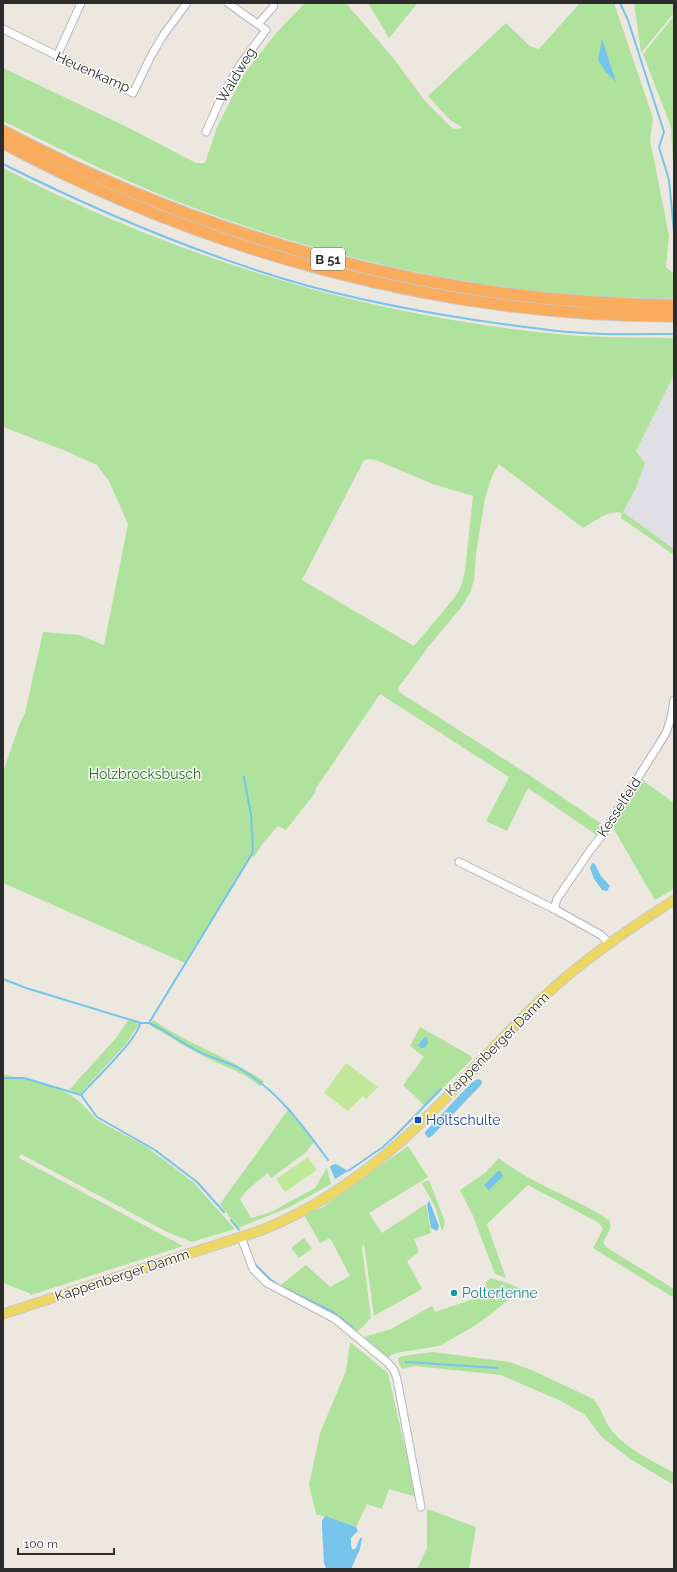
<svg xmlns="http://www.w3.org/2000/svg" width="677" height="1572" viewBox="0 0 677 1572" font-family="Raleway,sans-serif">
<rect width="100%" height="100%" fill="#ede8df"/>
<path fill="#e1dfe6" d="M674,375v174l-51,-37 13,-24 9,-25 -5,-8 -4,-4z"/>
<path fill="#afe29d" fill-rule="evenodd" d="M305,3h41l47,55 32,43 28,28 10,-1 -13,-8 -22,-24 78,-73 24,23 9,3 41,-46h34l39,115 -3,22 19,96 -3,31 8,7v24c-161,1 -321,-32 -472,-87 -68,-25 -134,-58 -199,-90v-53l124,59 69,36h9l12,-36 27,-53 33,-42z
M368,3h48v2l-27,33z
M634,3h40v10l-33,40z
M674,16v166l-3,-55 -28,-73z
M3,168c175,91 369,150 566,167 35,3 70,2 105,3v37l-38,76 9,12 -9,25 -13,24 51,37v6l-53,-37 1,-5c-13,-4 -28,9 -39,15l-84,-64 -7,12 -7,22 -9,55 -2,27 -4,13 -10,16 -32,38 -30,41 1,4 127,81 79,53 -7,10 -70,-48 -21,43 -21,-10 23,-44 -129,-83 -64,94 -1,5 -29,37 -8,-4 -15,17 -9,14 -2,-1 -67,107 -182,-80v-111l17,-49 5,-10 18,-81 36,3 25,10 24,-121 -19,-43 -12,-16 -31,-14 -63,-24zM370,459l6,1 57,24 40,12 -8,75 -4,15 -6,11 -41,49 -112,-66 62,-120z
M641,779l33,24v86l-19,11 -43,-74z
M128,1020l11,4 -14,21 -45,49 -11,-4 47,-52z
M153,1020c35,24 75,37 111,61l-4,5c-16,-13 -34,-19 -51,-27 -21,-10 -40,-23 -59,-34z
M420,1027l51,29 1,3 -47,47 -22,-21 21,-28 -14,-11z
M3,1074l50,12 18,9 11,9 15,16 50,27 47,36 41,46 -43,13 -23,-9 -148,-79 -2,4 164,88 -152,49 -2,-2 -26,-10z
M288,1110l26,32 -9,11 -34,25 -3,-5 -21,17 -7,9 11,19 20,-6 44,-24 12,-20 4,16 -41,23 -52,21 -18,-24z
M408,1146l20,31 -59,36 13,20 44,-29 5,29 -17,6 5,13 -12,9 15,28 -48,27 -10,-72 -2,3 9,71c-5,5 -9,10 -15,14l-23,-18 -55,-27 28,-22 24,22 20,-11 -20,-38 -10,5 -16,-28 19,-8z
M499,1158c33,27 75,39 110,62 4,8 -2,15 -6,22l3,5 68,42v9l-81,-50 10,-19 -4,-6 -71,-38 -41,39 19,54 -11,-4 -22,-58 -13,-26 25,-17z
M429,1180l16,42 -3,10 -6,-23 -14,-26z
M304,1238l8,11 -13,9 -8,-10z
M491,1278l19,6 11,5 -27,23 -23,16 -32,18 -43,7 -8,4 -24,-20 27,-8 41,-23 3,6 50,-17 1,-13z
M350,1342l38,31 28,124 -27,-8 -7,20 -15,-5 -11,23 -40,-13 -7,-29 11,-52 26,-62z
M433,1352l77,10 24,9 59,28c9,9 11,22 19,32 16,19 41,30 62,42v12l-44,-26 -28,-22 -18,-23 -23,-13 -60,-26 -86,-9 -13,3 -4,-8v-3l4,-2z
M427,1509l49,18 -7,42h-52l10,-21z"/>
<path fill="#c1e899" d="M346,1063l32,24 -12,12 -3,-3 -15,15 -24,-18z
M308,1157l9,13 -32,22 -9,-13z"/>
<path fill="#76c3eb" d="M602,39l14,43 -11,-11 -7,-11z
M592,863l3,1 6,12 9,10 -3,5 -5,-1 -8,-11 -4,-11z
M425,1037l2,1 1,5 -4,5h-3l-3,-3z
M478,1079l4,2 -1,4 -49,51 -4,2 -3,-4v-2l47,-50z
M336,1164l12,7 -13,8 -5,-12 2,-2z
M498,1171h2l3,5 -14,14h-1l-4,-5z
M429,1200l10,26 -2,5 -6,-3 -4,-23z
M325,1516l31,11 2,4 -7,7v8l2,4 3,-2 4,-10h2l-2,11 -9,20h-22l-3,-1 -2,-5 -2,-36v-6z"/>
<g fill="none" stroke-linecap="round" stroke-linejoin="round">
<path stroke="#76c3eb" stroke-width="2" d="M620,3l8,17 36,112 -5,15 10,33 5,52
M3,164c84,42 170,79 259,108 69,23 141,37 213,48 35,5 72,11 108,13 30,2 61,1 91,1
M3,979l23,9 115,35h8c16,7 30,18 45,26 15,9 33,12 48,21 37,22 61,56 86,90
M149,1023l103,-169 1,-3 -2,-36 -7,-38
M3,1078h21l57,17 16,22 58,33 42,32 27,30
M81,1095c12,-14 58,-57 59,-72
M348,1171l35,-24 13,-12 45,-46
M231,1220l8,10
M247,1243l2,7
M254,1263l16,16 7,5
M282,1287l51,25 19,15
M406,1362l92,6"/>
<g stroke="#b2b4bf" stroke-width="9">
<path id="minor" d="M258,24l15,-17 1,-4
M3,29l130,64 18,-37 13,-22 23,-31
M57,56l24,-53
M206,132l16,-36 18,-31 26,-35 -38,-27
M459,862l97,48 45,25 8,8
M556,910l-1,-4 2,-7 32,-47 13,-17 64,-102 5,-15 3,-18
M241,1237l12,32 14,14 68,36 52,43 7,8 3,9 24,128"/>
</g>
<g stroke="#c8c8c8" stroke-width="11">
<path id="major" d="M3,1314l259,-84c50,-20 97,-52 137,-87 54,-47 98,-104 151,-152 38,-35 81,-63 124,-91"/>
</g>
<g stroke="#c8c8c8" stroke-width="13">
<path id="highway" d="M3,131c207,109 437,173 671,174
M3,143c204,109 439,174 671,173"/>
</g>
<use href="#minor" stroke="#fff" stroke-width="7"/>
<use href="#major" stroke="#edd764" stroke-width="9"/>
<use href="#highway" stroke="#f9ac5d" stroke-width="11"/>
</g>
<rect fill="#1a4fb4" stroke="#fff" stroke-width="1.5" x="414" y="1116" width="8" height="8" rx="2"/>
<circle fill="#0f9aa8" stroke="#fff" stroke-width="1.5" cx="454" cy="1293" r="4"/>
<g text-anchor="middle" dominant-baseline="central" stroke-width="3" stroke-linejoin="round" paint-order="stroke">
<rect fill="#fff" stroke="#6b6b6b" stroke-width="1" x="311" y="248" width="34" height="22" rx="3"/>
<g font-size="13" font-weight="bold" fill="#2c2c2c">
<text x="328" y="259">B 51</text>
</g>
<g font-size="14" fill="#2c2c2c" stroke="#fff">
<text transform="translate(93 72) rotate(24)">Heuenkamp</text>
<text transform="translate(236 75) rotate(-59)">Waldweg</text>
<text transform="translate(619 807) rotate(-57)">Kesselfeld</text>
<text transform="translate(497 1044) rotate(-45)">Kappenberger Damm</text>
<text transform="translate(122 1275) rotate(-18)">Kappenberger Damm</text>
</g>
<g font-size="14" fill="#27681d" stroke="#fff">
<text x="145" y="774">Holzbrocksbusch</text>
</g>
<g font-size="14" fill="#164399" stroke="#fff" text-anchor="start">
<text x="426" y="1120">Holtschulte</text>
</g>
<g font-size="14" fill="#0d838f" stroke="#fff" text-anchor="start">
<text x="462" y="1293">Poltertenne</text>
</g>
</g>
<rect width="677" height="1572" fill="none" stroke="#2c2c2c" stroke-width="8"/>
<path d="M18 1548v6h96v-6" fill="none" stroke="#2c2c2c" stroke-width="2"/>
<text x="24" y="1548" font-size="12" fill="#2c2c2c" stroke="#ffffff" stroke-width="3" paint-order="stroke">100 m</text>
</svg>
